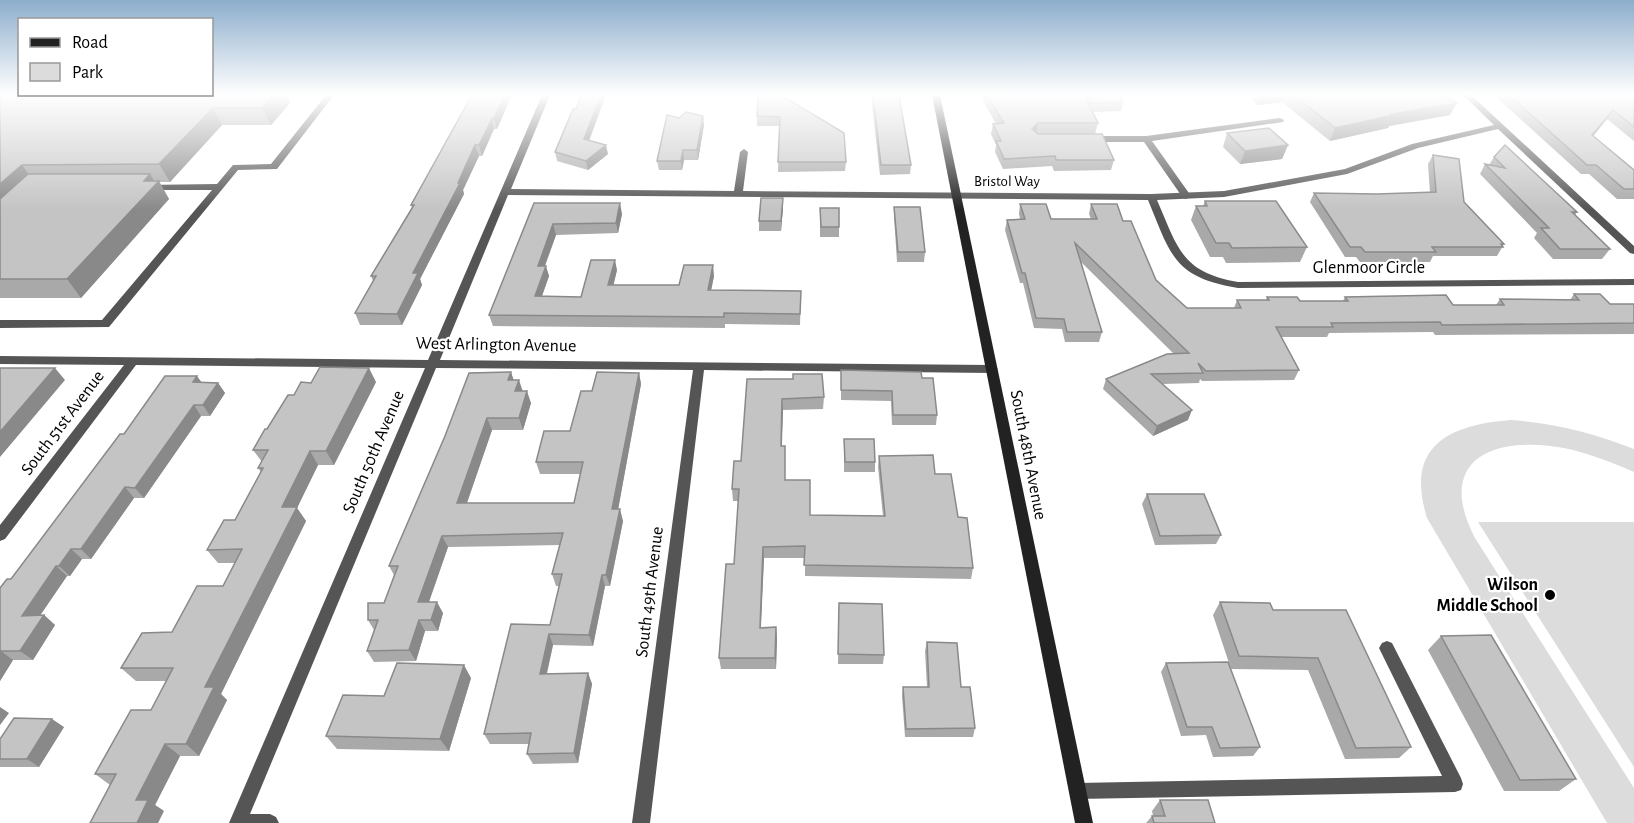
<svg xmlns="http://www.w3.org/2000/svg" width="1634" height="823" viewBox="0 0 1634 823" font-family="'Alegreya Sans',sans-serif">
<rect width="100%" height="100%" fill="#fff"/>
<path fill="#dcdcdc" d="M1511,420c43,3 83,13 123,29v23c-23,-10 -46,-19 -70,-24 -70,-13 -130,11 -89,90l159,250v35h-27l-180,-305c-22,-71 20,-93 84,-98z
M1478,522h156v245z"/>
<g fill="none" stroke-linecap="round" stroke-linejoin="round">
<path fill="#555" fill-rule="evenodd" d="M326,95h8l-57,74 -39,1 -129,157 -109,1v-8h102l110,-130h-65l-3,-1v-4l73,-1 16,-19 38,-1z
M1280,118l4,2 -1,2 -131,19 39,55 -5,3 -3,-1 -39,-56h-56l-4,-3 4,-3h58z
M1387,641l5,2 69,135 2,6 -2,6 -6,2 -378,7 -6,-2 -2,-6 2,-6 6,-2 365,-7 -63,-128 3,-5z"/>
<path fill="#555" fill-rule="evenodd" d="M542,95h8l-39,94 223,2 6,-39 4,-3 4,3 -5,39 408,3 73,-3 121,-22 67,-25 82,-19 -31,-30h8l163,151v8l-4,-1 -132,-124 -80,19 -71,26 -123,23 -67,3c21,48 24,72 81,82l396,-3v6l-396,3c-65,-11 -67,-33 -90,-88l-640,-5 -68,165 552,5 6,4 -6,4 -288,-3 -54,453h-18l61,-453 -257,-2 -186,446h20l6,3 3,6h-50l196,-455 -289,-3 -131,174 -5,2v-16l124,-160 -124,-1v-8l428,4z"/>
<path fill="#222" fill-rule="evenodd" d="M932,95h8l153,728h-18z"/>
</g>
<path fill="#a9a9a9" d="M0,95h286l4,8 -19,22h-49l-52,57h-11l10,17 -88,99h-81z
M472,95h40l-15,34h-3l-12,27h-3l-16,34 1,4 -44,85 2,6 -20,40h-42l-5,-12 18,-32 -2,-5 41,-68 -1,-3z
M581,95h25l-17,46 19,13 -20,16 -31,-9 -2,-9 21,-43z
M758,95l88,67 -1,9 -67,1 1,-46h-22v-10z
M871,95h30l-1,7 11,63 -1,9 -30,1z
M980,95h139l4,7 -2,9 -29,1 6,11 -3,11 19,26 -3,10 -57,1 -2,-5 -49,3 -8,-17 1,-7 -5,-11 2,-10h3z
M1249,95h194l7,20 -61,11 -1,2 -58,13 -48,-39 -25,3z
M1494,95h134l6,4v42l-27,-22 -14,17 41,34v29h-17l-28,-25h-8z
M704,125l-6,35h-14l-2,10h-23l-2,-9z
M1227,133l61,12 -6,14 -42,5 -17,-17z
M1433,155l31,47 40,42 -7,12h-64l-3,6h-70l-4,-5h-11l-35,-55 4,-9 63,1 53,-1 -2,-29z
M1494,157l83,55 -2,3 35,34 -8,10h-49l-19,-21 3,-5 -57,-59 5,-10 4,1z
M1205,201l102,46 -7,15 -74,1 -3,-6h-13l-19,-37 5,-14h7z
M534,203l88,11 -4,19 -62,2 -11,31 4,10 -7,20 39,1 36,-27 -4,15h66l35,-9 -3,14 90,1 -1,34 -75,-1v4l-232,-2 -4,-11z
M1020,204l31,15h40l-2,-5 2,-10 32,17 33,59 31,28h47l3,-8h29l1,-3 33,4h43l2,-4 108,8h43l4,-6 70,1 4,-6 36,10h24v30l-199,1 -2,-3 -104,1 -2,4h-46l18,33 -5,10 -92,1 -2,-2 -1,4 -36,1 25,36 -35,16 -50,-47 3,-10 68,-25 -94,-93 22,71 -3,10h-34l-3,-13 -28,-1 -11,-45h-3l-15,-53 2,-10 13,-1 -1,-5z
M783,207l-2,24h-22v-10z
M894,207l31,45 -1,10h-27l-3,-46z
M820,208l19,19v10h-19z
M841,370l81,8 15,37 -1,10h-44l-1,-24 -50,-1z
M511,372l2,8 18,23 -8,27h-31l-25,73h107l6,-29h-40l-4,-12 34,-31 22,-40 47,-18 2,11 -23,125 5,12 -13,65h-5l-12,60 -40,-1 -6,29 41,-1 4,11 -14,79 -45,1 -6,-10 2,-10h-39l-6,-10 66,-109 10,-39h-4l-4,-12 8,-29 -112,2 -19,55 14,11 -5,18h-13l-9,30 -42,1 -7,-11 7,-21 -6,-10 16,-17 10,-28 -5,-9 56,-130z
M747,379l77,18 -1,12 -40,1 -1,36h3v34l25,35 73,1 -5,-49 1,-11 56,18 23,43 15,51 -2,11 -166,-3v-18h-41l-3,70 15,-1 1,11 -1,31h-55l-2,-11 15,-94 4,-63h-5l-1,-12 9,-28z
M202,382l16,1 7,10 -15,23h-9l-57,82h-10l-43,61h-9l-12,17h-3l-27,39h4l11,10 -22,35h-20l-13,21v-93l11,-9 113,-145z
M376,382l-42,83h-16l-21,43 9,13 -85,173 6,6 -28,56h-19l-25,49 9,6 -54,-26 -15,-11 56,-64 15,-29h-30l-15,-13 51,-36 51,-46 12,-23h-17l-11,-13 28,-30 26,-48 -3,-4 4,-6 -9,-12 14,-21 27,-34z
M844,439l31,23v10h-31z
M1147,494l74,41 -5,9 -61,1 -13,-41z
M1220,602l53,8 138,137 -12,11 -54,1 -37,-89 -77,-1 -18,-54z
M839,603l45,52 -1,9h-45z
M1441,636l135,143 -17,12h-55l-76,-141z
M927,642l34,45 14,41 -2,9h-68l-3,-41 1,-9h24l-2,-36z
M1166,663l94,84 -7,9 -40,1 -7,-22 -25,1 -20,-64z
M471,678l-22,73 -112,-2 -11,-13 58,-40z
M64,727l-25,40h-39v-28z
M1160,800l55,23h-69l6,-7h1l-1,-5z"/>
<path fill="#898989" d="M274,95h12l4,8 -19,22 -9,-17z
M505,95h7l-15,34 -3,-11z
M601,95h5l-20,53 -2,-9z
M1261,95h24l-3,7 -25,3z
M1457,103l-7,12 -61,11 -1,2 -58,13 5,-13 57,-14z
M213,108l9,17 -52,57 -11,-18z
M1613,110l-6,9 -21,26 6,-10z
M703,116l1,9 -6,35 -1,-10z
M492,119l2,10 -12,27 -3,-11z
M1038,123l-2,11 -4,-5z
M475,145l4,11 -16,34 1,4 -44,85 2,6 -20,40 -5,-11 16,-41z
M606,145l2,9 -20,16 -2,-9z
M1288,145l-6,14 -42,5 5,-13z
M683,150l1,10 -2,10 -1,-9z
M22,165l13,18 -35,31v-30z
M150,174l6,10 3,-3 10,18 -88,99 -14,-19 77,-98z
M783,198v9l-2,24v-10z
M620,203l2,11 -4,19 -2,-10z
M553,224l3,11 -15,41 -3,-10z
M615,260l2,10 -6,26 -3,-11z
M713,265l1,11 -5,25 -1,-11z
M546,266l3,10 -11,31 -3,-11z
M55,368l10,12 -65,77v-25z
M369,368l7,14 -42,83 -8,-14z
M511,372l4,12 -7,-4z
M639,373l2,11 -25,137 -4,-12z
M197,376l8,11 -12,-5z
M519,380l4,12 -8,-1z
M218,383l7,10 -15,23 -7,-11z
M527,391l4,12 -8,27 -4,-12z
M782,399l1,11 -2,48v-12z
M194,405l7,11 -57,82 -9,-10z
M1192,410l-4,10 -35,16 4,-10z
M487,418l5,12 -29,84 -6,-11z
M310,451l8,14 -21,43 9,13 -85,173 6,6 -28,56 -13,-12 19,-57 77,-180z
M125,487l9,11 -43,61 -10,-10z
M620,509l3,12 -13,65 -4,-11z
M442,536l6,11 -23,66 -7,-11z
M763,547l1,11 -4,81v-11z
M71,549l11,10 -12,17 -11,-10z
M56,566l11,10 -34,50 -11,-10z
M602,575l3,11 -12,60 -4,-11z
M437,602l6,11 -5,18 -7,-11z
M44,615l11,10 -22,35 -13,-9z
M419,620l6,11 -9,30 -7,-11z
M776,627l1,11 -1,31 -1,-11z
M549,634l4,11 -9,39 -4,-10z
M1,651l12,9 -13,21v-29z
M464,665l7,13 -22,73 -9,-12z
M588,673l4,11 -14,79 -4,-10z
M0,707l9,6 -9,12z
M52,719l12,8 -25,40 -12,-8z
M165,744l15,12 -25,49 9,6 -6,12h-21l-1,-23z"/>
<path fill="#c4c4c4" stroke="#898989" stroke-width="1.5" d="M0,95h274l-12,13h-49l-54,56 -137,1 -22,19z
M472,95h33l-11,23 -2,1 -13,26h-4l-17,38h2l-47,90h5l-21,41 -42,-1 21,-37h-5l43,-71h-3z
M581,95h20l-17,44 22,6 -20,16 -31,-9 18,-43h3z
M758,95h23l63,38 2,29h-68l2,-45 -23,-1z
M873,95h26l12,70h-30z
M987,95h97l14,28h-60l-6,6 6,5h64l12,26h-58l-1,-4 -51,3 -8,-18h5l-8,-17 11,-1z
M1088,95h31l4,7 -31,1z
M1294,95h149l14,8 -65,11 2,1 -59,13z
M1509,95h119l6,4v28l-21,-17 -21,25 42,35v19h-10l-28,-24h-9z
M686,112l17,4 -6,34h-14l-2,11h-24l10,-46 12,3z
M1269,128l19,17 -43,6 -18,-18z
M1505,145l72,67h-5l38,37h-50l-19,-21h8l-64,-64 20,4 -11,-11z
M1433,155l26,4 5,43 40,42h-3l2,3h-71l4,5h-71l-4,-5h-11l-36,-54 63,1 59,-2z
M28,174h122l-6,7h15l-92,98h-67v-80z
M761,198h22l-2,23h-22z
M1205,201h71l31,46 -75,1 -3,-5h-13l-20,-37h11z
M534,203h86l-4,20 -63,1 -15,42h8l-11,30 46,1 10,-37h24l-7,25h71l5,-20h29l-5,25 93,1 -1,23 -76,-1v4l-235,-2z
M1020,204h26l5,15h46l-6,-15h26l6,17h8l25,59 31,28h54l-4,-8h32l-2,-3h30l3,4h48l-3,-4 101,-2 7,10h51l-4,-6 79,1 -5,-6h26l10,10h24v19l-192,2 -2,-3 -109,1 2,4h-57l23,43 -93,1 -8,-8 5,10 -52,1 41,36 -35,16 -51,-47 61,-25 22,-1 -114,-110 27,89h-35l-3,-13 -28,-1 -11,-45h-3l-15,-53 18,-1z
M894,207h26l5,45h-27z
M820,208h19v19h-18z
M320,367l49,1 -43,83h-16l-28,56h15l-92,180h9l-28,57h-21l-29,56h12l-11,23h-47l26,-49h-21l36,-64h20l22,-42h-52l21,-35 30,-1 25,-46h26l19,-37 -35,1 17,-30h11l28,-52h-5l10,-18h-15l12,-21h2l21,-34h6l7,-13 10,1z
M0,368h55l-55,64z
M841,370l80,2 1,6h11l4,37h-44l-1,-24 -51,-1z
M511,372l-3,8h11l-4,11h12l-8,27h-32l-30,85h117l9,-41h-47l8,-31h26l11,-40h11l5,-19 42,1 -27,136h8l-14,66h-4l-13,60 -40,-1 -9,40 48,-1 -14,80 -47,1 4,-21 -47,1 27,-110 39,1 12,-51h-10l11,-41 -121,3 -24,66h19l-6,18h-12l-10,30 -42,1 11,-31h-10v-17h16l14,-37h-9l56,-130 24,-63z
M793,374h29l2,23 -42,2 -1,47h4v34h25v35l75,1 -6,-60 54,-1 2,19h16l7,43 9,1 6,50 -169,-3 1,-19 -42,1 -3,81 16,-1 -1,31h-56l7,-94h8l5,-75h-7l2,-28h7l6,-82h46z
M165,376h32l-4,6 25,1 -15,22h-9l-59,83 -10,-1 -44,62h-10l-12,17h-3l-34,50 22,-1 -24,36h-19l-1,1v-64l7,-9h4l109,-145h4z
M844,439h30l1,23h-30z
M1147,494h57l17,41 -61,1z
M1220,602l50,1 3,7h73l65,137 -55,1 -38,-90 -79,-2z
M839,603l43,1 2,51 -46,-1z
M1491,635l85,144 -56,1 -79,-144z
M927,642l30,1 4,44h9l5,41 -69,1 -3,-42h26z
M1228,662l32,85 -40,1 -8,-21h-25l-21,-64z
M397,663l67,2 -24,74 -114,-3 17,-41 41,1z
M14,718l38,1 -25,40h-27v-20z
M1160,800h48l7,23h-61l-2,-7h13z"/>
<linearGradient id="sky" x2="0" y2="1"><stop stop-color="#8cadcc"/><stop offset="0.45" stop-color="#fff"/><stop offset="1" stop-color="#fff" stop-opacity="0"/></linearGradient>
<rect width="1634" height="210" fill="url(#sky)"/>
<circle fill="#000" stroke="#fff" stroke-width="2" cx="1550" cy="595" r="6"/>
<g text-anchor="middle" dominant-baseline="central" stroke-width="4.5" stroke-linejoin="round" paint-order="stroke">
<g font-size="15" fill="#000" stroke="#fff">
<text x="1007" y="181">Bristol Way</text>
</g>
<g font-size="18" fill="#000" stroke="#fff">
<text x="1369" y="268">Glenmoor Circle</text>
<text transform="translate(496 345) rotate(1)">West Arlington Avenue</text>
<text transform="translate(63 423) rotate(-53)">South 51st Avenue</text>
<text transform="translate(374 452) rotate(-67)">South 50th Avenue</text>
<text transform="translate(1028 455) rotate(79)">South 48th Avenue</text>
<text transform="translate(650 592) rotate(-83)">South 49th Avenue</text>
</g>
<g font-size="18" font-weight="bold" fill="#000" stroke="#fff" text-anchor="end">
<text x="1538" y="585">Wilson<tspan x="1538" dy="21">Middle School</tspan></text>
</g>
</g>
<rect x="18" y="18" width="195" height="78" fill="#ffffff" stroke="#999999" stroke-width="1.5"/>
<rect x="30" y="38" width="30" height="9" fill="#222222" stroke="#999999" stroke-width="1.5"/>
<text x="72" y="48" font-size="18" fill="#000000">Road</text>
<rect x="30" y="63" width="30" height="18" fill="#dcdcdc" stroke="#999999" stroke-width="1.5"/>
<text x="72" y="78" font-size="18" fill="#000000">Park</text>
</svg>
